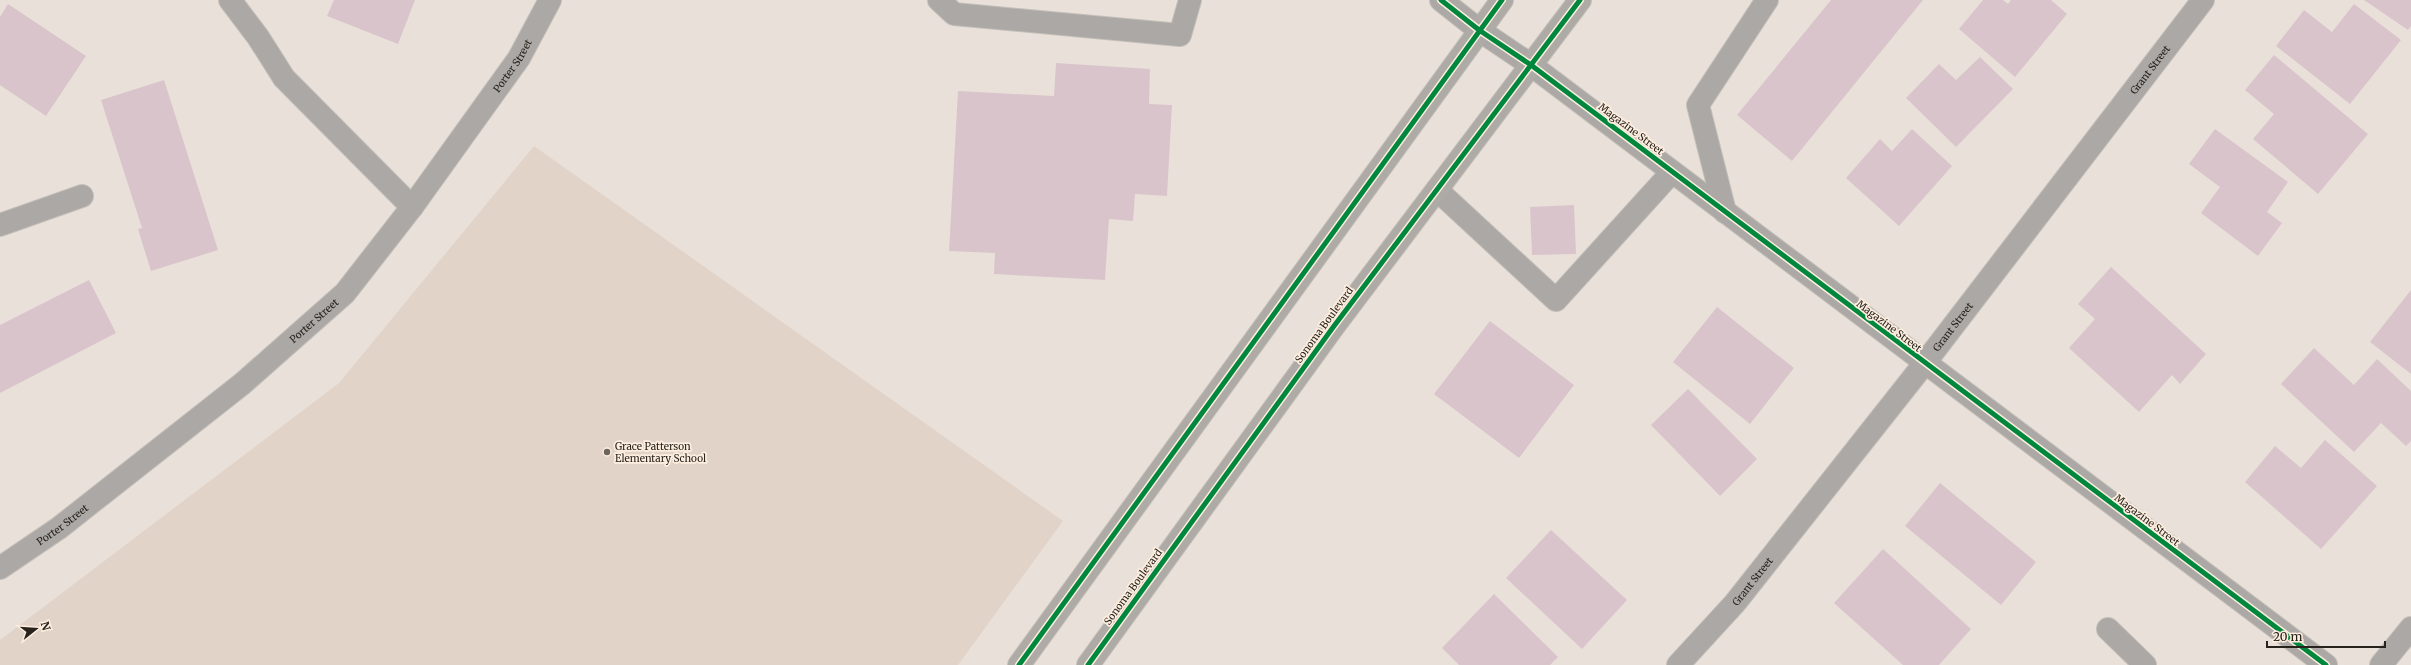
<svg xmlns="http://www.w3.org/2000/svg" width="2411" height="665" viewBox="0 0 2411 665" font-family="Merriweather,serif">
<rect width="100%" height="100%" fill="#e9e1d9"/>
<path fill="#e2d3c9" d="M534,146l529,375 -105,144h-958v-25l339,-257z"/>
<path fill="#d9c4cb" d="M334,0h81l-17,44 -71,-28z
M1831,0h92l-131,161 -55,-46z
M1983,0h20l5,4 3,-4h40l16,14 -52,63 -56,-48z
M2364,0h47v26l-3,4z
M8,4l78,52 -40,60 -46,-31v-68z
M2354,4l47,36 -51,64 -74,-58 28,-36 28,22z
M2274,55l94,79 -50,60 -65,-55 21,-25 -29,-24z
M1980,57l33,32 -57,58 -50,-49 33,-34 17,16z
M1056,63l94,6 -1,35 23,1 -5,91 -32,-2 -2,27 -24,-2 -4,61 -111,-6 1,-21 -46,-2 9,-160 96,5z
M164,80l54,170 -67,21 -13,-42 4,-1 -41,-128z
M1912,129l40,37 -53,60 -53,-48 34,-39 12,12z
M2215,129l73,53 -21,30 15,11 -24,33 -57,-43 19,-26 -31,-23z
M1574,205l2,49 -44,1 -2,-48z
M2111,267l95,87 -26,30 -8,-9 -33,37 -70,-64 26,-29 -17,-15z
M89,280l27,53 -116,60v-68z
M2411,290v84l-41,-32z
M1717,307l77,61 -44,56 -77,-62z
M1490,321l84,64 -55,73 -85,-64z
M2314,348l40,37 23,-26 34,32v50l-5,5 -25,-23 -27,29 -73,-68z
M1688,389l69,70 -37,37 -69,-71z
M2325,440l52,46 -56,63 -76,-67 30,-36 26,22z
M1940,483l96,79 -35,43 -96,-79z
M1551,530l76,70 -45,49 -76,-71z
M1883,549l88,80 -32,36h-36l-69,-62z
M1494,594l64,63 -8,8h-91l-17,-17z"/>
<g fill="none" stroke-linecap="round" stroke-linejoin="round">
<g stroke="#c4bfb9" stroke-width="24">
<g id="minor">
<path d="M230,0l28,37 26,41 128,129"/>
<path d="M939,0l15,14 226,21 10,-35"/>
<path d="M1441,0l38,30 52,35 795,600"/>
<path d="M1437,190l119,110 116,-128"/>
<path d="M1725,212l-27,-107 69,-105"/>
<path d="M0,225l82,-29"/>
<path id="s1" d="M0,568l59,-40 183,-144 103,-91 67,-86 107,-149 31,-58"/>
<path d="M2108,629l37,36"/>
<path id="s2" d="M1678,665l57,-62 189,-239 279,-364"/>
<path d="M2381,665l30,-37"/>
</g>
</g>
<g stroke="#c4bfb9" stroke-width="24">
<path id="major" d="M1019,665l483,-665
M1088,665l246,-339 246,-326"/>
</g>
<use href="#minor" stroke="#aba8a5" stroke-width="22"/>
<use href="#major" stroke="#aeaaa5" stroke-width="22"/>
<g stroke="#fdeedf" stroke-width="8">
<path id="cycleway" d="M1441,0l38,30 52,35 795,600
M1019,665l483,-665
M1088,665l246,-339 246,-326"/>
</g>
<use href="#cycleway" stroke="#00873e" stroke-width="5"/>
</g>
<circle fill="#6b655e" stroke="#fdeedf" stroke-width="1.5" cx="607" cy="452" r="4"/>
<g text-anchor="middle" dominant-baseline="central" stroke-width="3.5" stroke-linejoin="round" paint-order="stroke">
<g font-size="10" fill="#27221c" stroke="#fdeedf">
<text stroke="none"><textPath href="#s1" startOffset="724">Porter Street</textPath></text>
<text stroke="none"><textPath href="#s2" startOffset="760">Grant Street</textPath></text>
<text transform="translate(1631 129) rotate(37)">Magazine Street</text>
<text stroke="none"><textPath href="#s1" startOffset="400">Porter Street</textPath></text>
<text transform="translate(1324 325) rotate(-54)">Sonoma Boulevard</text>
<text transform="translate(1889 326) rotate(37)">Magazine Street</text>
<text stroke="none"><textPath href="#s2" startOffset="436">Grant Street</textPath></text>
<text transform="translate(2147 520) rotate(37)">Magazine Street</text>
<text stroke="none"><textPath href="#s1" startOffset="76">Porter Street</textPath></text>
<text stroke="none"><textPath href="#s2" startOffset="112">Grant Street</textPath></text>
<text transform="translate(1133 587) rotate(-54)">Sonoma Boulevard</text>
</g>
<g font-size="10" fill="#27221c" stroke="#fdeedf" text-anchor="start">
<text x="615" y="446">Grace Patterson<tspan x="615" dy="12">Elementary School</tspan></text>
</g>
</g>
<g transform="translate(36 629) rotate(73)" stroke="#fdeedf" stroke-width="3" paint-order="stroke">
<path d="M0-3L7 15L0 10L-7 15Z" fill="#27221c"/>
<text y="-6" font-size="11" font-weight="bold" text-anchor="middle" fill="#27221c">N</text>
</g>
<path d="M2267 641v6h118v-6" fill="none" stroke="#27221c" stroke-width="2"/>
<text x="2273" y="641" font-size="12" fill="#27221c" stroke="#fdeedf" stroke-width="3" paint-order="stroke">20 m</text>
</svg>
